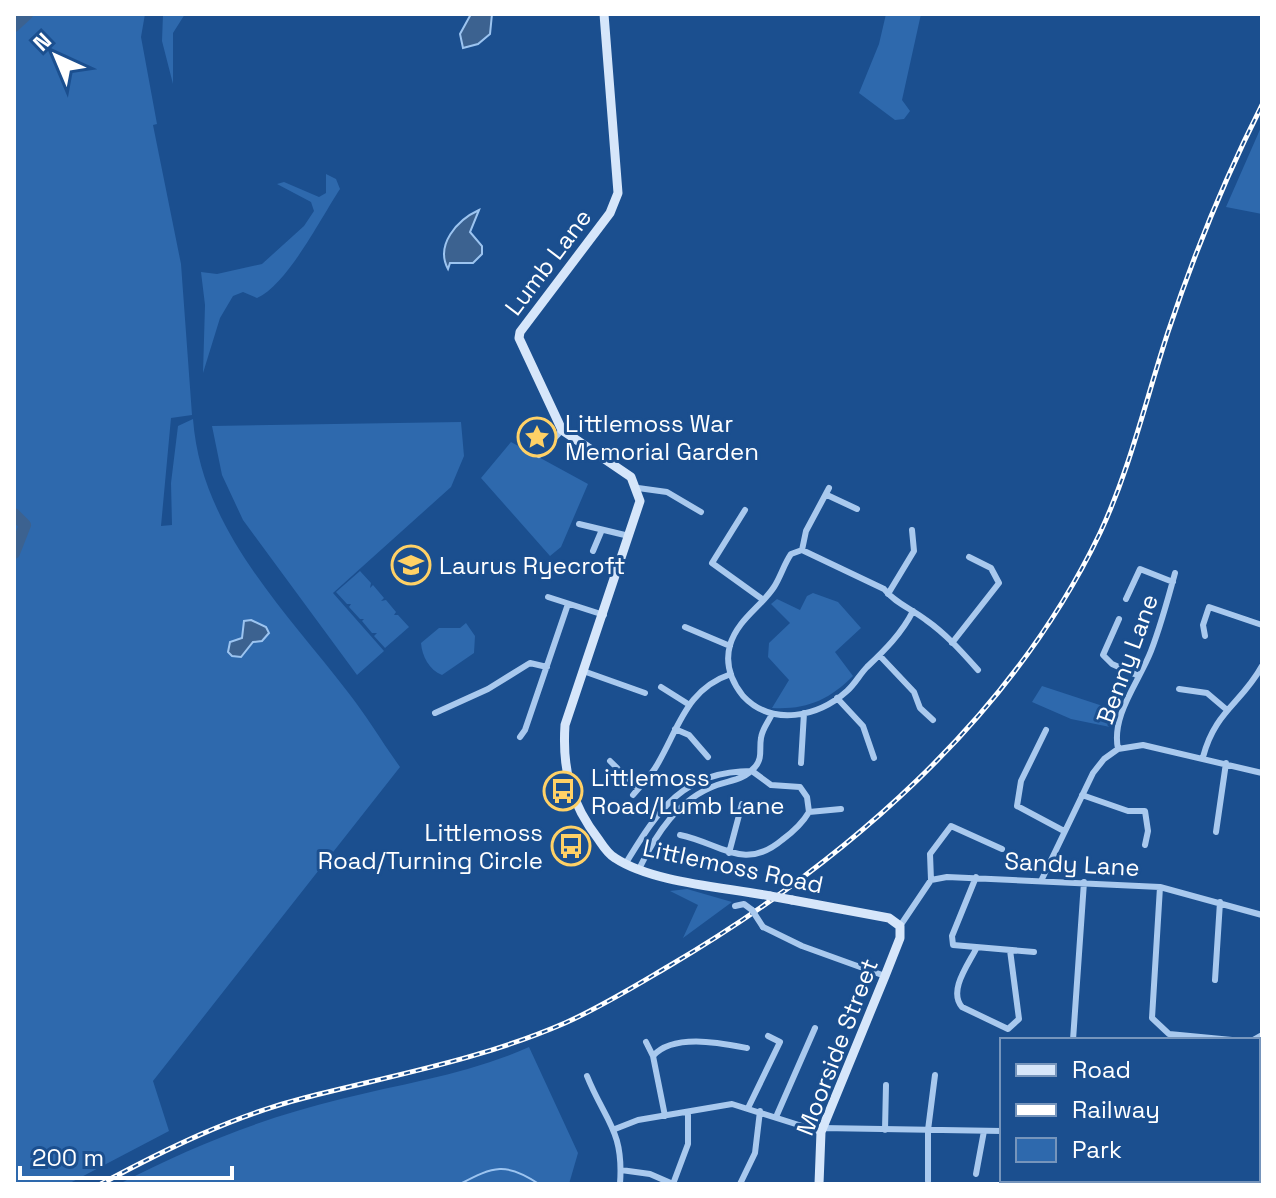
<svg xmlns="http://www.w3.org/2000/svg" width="1276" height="1198" viewBox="0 0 1276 1198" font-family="'Space Grotesk',sans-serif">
<rect width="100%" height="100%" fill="#1b4f8f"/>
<path fill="#2e69ad" d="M31,14h114l-4,23 16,87 -4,1 28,139 11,151 -21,3 -10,108 11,-1 -1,-42 7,-57 15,-7c8,109 90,189 154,272 19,24 35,51 53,76l-247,314 16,50 -101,53h-54v-1153z
M163,14h22l-12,19v51l-11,-43z
M886,14h35l-19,86 8,11 -6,8 -9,1 -36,-27 20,-49z
M1262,125v89l-36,-7z
M326,174l10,5 4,10c-19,29 -53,96 -83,109l-14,-6 -10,4 -13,22 -17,55 2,-68 -4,-33 16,2 45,-10 42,-38 10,-15 -3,-9 -34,-18 7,-2 35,15 7,-4z
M461,422l3,34 -13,31 -118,106 51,58 -27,24 -114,-155 -21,-45 -10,-49z
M511,442l77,42 -27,63 -11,9 -69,-78z
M360,571l11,12 -1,5 3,-3 11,13 -3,3 5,-1 10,12 -2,3h4l11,12 -24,21 -11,-12 3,-3h-5l-10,-12 2,-2h-4l-11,-12 2,-3h-4l-11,-12z
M813,593l25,9 23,26 -26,24 18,24c-24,24 -47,34 -81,32l17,-28 -21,-23 1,-14 21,-20 -19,-19 6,-5 23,11 7,-14z
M466,623l9,13 -1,17 -32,22c-13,-5 -20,-19 -21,-32l18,-15h21z
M1042,686l73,24 -5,17 -39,-8 -39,-17z
M687,889l45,13 -49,36 15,-33 -28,-14z
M529,1047l49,106 -9,31h-450c72,-37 143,-66 222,-85 63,-16 128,-25 188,-52z"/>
<path fill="#3c6290" stroke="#9cc4f0" stroke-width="2" d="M471,14h21l-2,20 -12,10 -15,4 -3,-14z
M479,210l-9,22 12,14v8l-9,9h-23l-2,6c-13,-24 9,-49 31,-59z
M251,620l15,7 3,6 -7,8 -9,1 -12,15 -9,-1 -4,-4 2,-10 12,-4 2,-17z"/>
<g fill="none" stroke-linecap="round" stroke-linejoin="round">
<path stroke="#9cc4f0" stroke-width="2" d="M460,1184c34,-18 46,-22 79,0"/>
<path stroke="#3c6290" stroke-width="12" d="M14,26l13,-12
M14,514l11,11 -11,28"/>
<path stroke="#a9c9ee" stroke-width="6" d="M539,455l23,-25
M638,488l29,4 34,20
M827,495l30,14
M745,510l-33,53 50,36
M579,524l50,12
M802,550l4,-19 23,-43
M593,551l8,-19
M888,594l26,-43 -2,-21
M548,597l56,18
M1126,599l14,-30 33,13
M913,611c-11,22 -28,39 -46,56 -7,7 -12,17 -20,24 -29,26 -75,36 -104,5 -12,-15 -18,-33 -13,-51 8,-26 31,-38 44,-58 7,-11 10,-23 17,-33l11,-4 82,39c11,14 28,20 42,31 20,14 36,32 52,50
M1119,619l-16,36 9,9 27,12
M685,627l45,19
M1205,636l-2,-11 6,-18 53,18
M952,643l47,-60 -8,-15 -22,-11
M880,656l34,36 6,16 13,12
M586,672l59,21
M661,687l27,17
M1179,689l28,4 20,17
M837,698l26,28 11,32
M435,713l53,-24 42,-26 17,4
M675,729l14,6 19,22
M1046,730l-25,51 -4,25 47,25
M520,737l5,-7 43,-126
M1118,749l25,-4 119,28
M1203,757c12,-46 38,-53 59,-91
M610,761l28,28
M801,763l3,-50
M633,795c8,-10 18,-19 24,-30 22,-37 29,-76 74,-91
M1082,795l46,16h17l3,20 -3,14
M809,812l32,-3
M1216,832l10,-69
M680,835c40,8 64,37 102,5 11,-8 20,-16 27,-28l-2,-15 -7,-10 -29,-2 -19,-14
M729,853l13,-49
M626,863c33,-54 57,-92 126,-92
M639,869c17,-35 39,-70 78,-84 14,-5 27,-5 38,-18 8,-9 4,-18 6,-29 1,-8 7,-16 10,-22
M976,877l-24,59 1,9 81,7
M1042,879l51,-106 11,-14 14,-10c-7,-34 21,-67 33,-98 10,-26 17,-52 24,-78
M931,880l-1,-26 21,-28 51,23
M1160,887l-8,131 17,16 63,6
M735,906l9,-2 8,6
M900,926l31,-46 16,-3 213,10 102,28
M763,927l39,19 83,30
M976,949c-8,16 -28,42 -14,58l46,22 11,-10 -9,-69
M1215,980l5,-78
M1073,1040l11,-158
M1253,1040l9,-5
M646,1042l7,14
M587,1076c18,45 37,54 33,108
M749,1106l31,-64 -12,-6
M665,1116l-12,-60c20,-23 68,-13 94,-8
M776,1117l39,-89
M822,1128l180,3
M615,1129l23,-9 94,-16 89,28
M885,1130l1,-45
M621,1170l29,4 23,10 15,-40v-30
M1258,1170l4,3
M976,1174l8,-43
M928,1181v-51l7,-55
M740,1184l15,-31 5,-42
M1019,1184v-4
M1066,1184v-4"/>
<path stroke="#d6e6fa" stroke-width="9" d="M604,14l14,179 -8,20 -90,119 -1,6 43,92 69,47 9,24 -75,224c-3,45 6,79 34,115 4,6 9,14 16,18 38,25 109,29 155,38
M792,900l97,18 11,8v12l-15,38 -64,156 -2,52"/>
<g stroke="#fff" stroke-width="5">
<path id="rail" d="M101,1184c65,-35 132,-68 203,-86 89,-23 176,-38 261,-75 36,-16 70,-37 104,-57 175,-103 342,-247 431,-433 30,-64 46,-134 68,-201 26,-78 57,-154 94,-227"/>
</g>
<use href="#rail" stroke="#1b4f8f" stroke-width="2" stroke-dasharray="6" stroke-linecap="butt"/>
<path stroke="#a9c9ee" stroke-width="6" d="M752,910l11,17"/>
<path stroke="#d6e6fa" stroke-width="9" d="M770,896l22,4"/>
</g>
<defs>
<g id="sight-ring" transform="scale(2)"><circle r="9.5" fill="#1b4f8f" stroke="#ffd166" stroke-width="1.5"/><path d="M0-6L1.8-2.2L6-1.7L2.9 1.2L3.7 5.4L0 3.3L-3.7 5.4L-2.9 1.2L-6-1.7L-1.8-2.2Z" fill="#ffd166"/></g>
<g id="school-ring" transform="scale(2)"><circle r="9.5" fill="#1b4f8f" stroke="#ffd166" stroke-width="1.5"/><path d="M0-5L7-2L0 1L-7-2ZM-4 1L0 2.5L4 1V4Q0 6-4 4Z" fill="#ffd166"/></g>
<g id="bus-ring" transform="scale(2)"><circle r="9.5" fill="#1b4f8f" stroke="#ffd166" stroke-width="1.5"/><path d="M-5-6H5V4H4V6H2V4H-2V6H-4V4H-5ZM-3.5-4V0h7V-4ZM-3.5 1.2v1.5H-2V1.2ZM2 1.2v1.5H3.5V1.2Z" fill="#ffd166"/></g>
</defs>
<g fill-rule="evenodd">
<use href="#sight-ring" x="537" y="437"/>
<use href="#school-ring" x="411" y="565"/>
<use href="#bus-ring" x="563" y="791"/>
<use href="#bus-ring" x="571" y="846"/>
</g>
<g text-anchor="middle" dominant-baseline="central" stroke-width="6" stroke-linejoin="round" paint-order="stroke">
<g font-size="24" fill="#fff" stroke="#1b4f8f">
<text transform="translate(548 262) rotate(-53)">Lumb Lane</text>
<text transform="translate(1127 659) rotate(-70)">Benny Lane</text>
<text transform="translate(1072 864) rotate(3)">Sandy Lane</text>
<text transform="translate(733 866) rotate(12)">Littlemoss Road</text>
<text transform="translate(837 1047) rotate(-69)">Moorside Street</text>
</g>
<g font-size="24" fill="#fff" stroke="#1b4f8f" text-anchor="start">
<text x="565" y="423">Littlemoss War<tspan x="565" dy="28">Memorial Garden</tspan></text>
<text x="439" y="565">Laurus Ryecroft</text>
<text x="591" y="777">Littlemoss<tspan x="591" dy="28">Road/Lumb Lane</tspan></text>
<text x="543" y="832" text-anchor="end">Littlemoss<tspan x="543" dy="28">Road/Turning Circle</tspan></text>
</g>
</g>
<rect width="1276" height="1198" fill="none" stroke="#ffffff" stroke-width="32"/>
<rect x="1000" y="1038" width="260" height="144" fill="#1b4f8f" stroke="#7695bc" stroke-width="2"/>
<rect x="1016" y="1064" width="40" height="12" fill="#d6e6fa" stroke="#7695bc" stroke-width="2"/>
<text x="1072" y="1078" font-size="24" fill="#ffffff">Road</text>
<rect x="1016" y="1104" width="40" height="12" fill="#ffffff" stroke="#7695bc" stroke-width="2"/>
<text x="1072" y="1118" font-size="24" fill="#ffffff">Railway</text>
<rect x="1016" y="1138" width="40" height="24" fill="#2e69ad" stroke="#7695bc" stroke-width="2"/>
<text x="1072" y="1158" font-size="24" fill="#ffffff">Park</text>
<g transform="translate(56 56) rotate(316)" stroke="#1b4f8f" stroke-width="6" paint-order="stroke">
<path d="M0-6L14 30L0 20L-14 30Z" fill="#ffffff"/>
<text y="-12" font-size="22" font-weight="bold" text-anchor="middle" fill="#ffffff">N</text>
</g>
<path d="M20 1166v12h212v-12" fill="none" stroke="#ffffff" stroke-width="4"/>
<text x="32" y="1166" font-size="24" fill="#ffffff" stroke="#1b4f8f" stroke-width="6" paint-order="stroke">200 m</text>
</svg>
